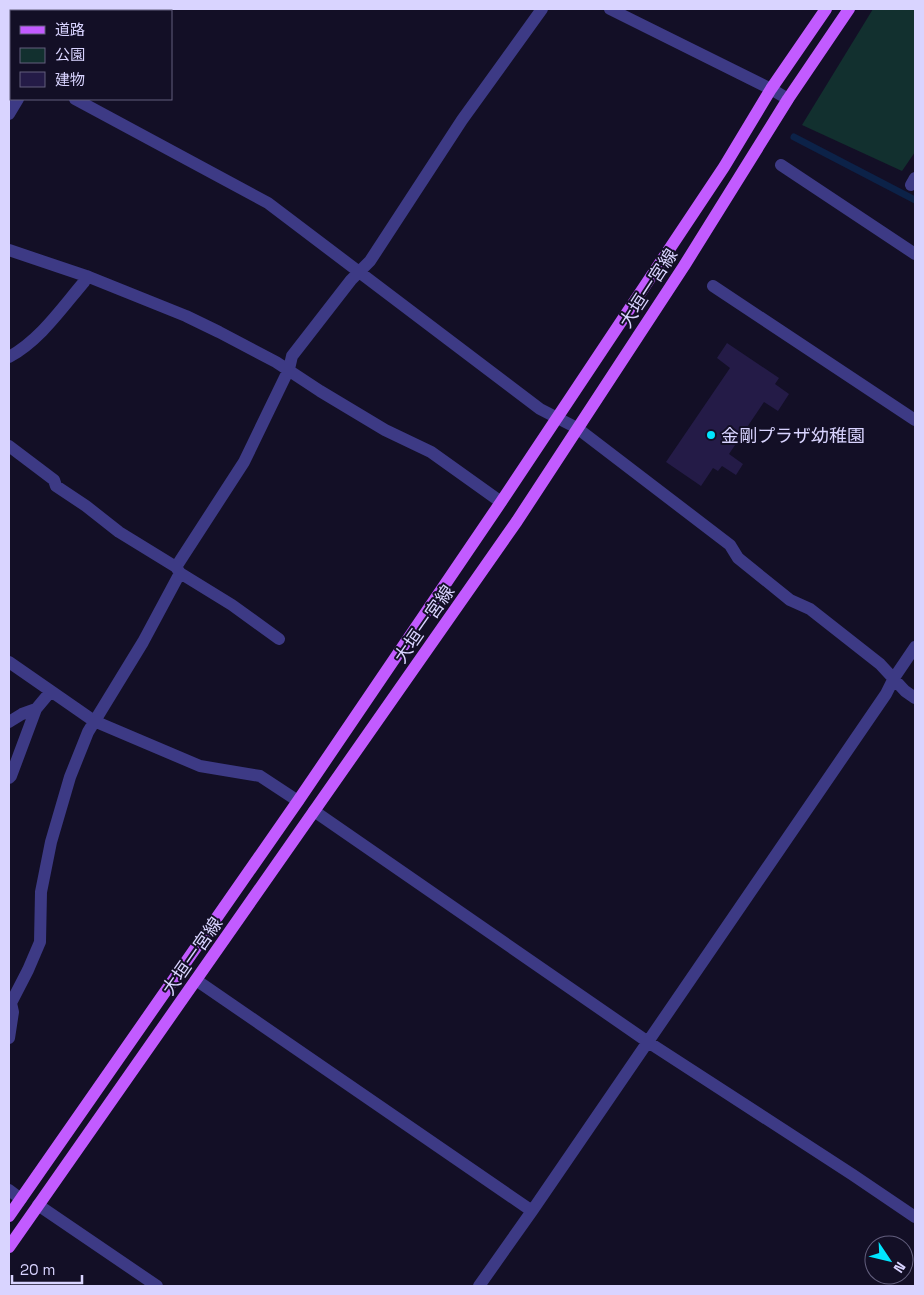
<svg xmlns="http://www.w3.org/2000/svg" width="924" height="1295" viewBox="0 0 924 1295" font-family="'Space Grotesk','Noto Sans JP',sans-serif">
<rect width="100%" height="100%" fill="#130f26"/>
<path fill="#12302f" d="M873,9h42v143l-13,19 -100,-46z"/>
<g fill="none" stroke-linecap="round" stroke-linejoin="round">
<path stroke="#0c2248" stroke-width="7" d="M794,137l121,63"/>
</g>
<path fill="#241b47" d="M727,343l52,35 -4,6 14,10 -11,17 -14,-9 -35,52 14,10 -7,11 -14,-9 -4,5 -5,-3 -12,18 -35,-24 64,-94 -13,-10z"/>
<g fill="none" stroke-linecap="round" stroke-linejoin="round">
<path stroke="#3d3a85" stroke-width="12" d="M610,9l161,80 17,10
M75,11l1,-2
M9,63l2,2
M75,99l193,104 272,206 37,19 153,117 8,13 52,42 20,9 70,55 25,27 10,7
M9,114l9,-15
M781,165l134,89
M911,185l4,-7
M9,250l80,27 97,39 33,16 57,30 44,29 65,39 46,22 70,50
M713,286l202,134
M9,357c31,-17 52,-48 75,-75l3,-6
M9,446l45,34 2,6 30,20 33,26 57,35
M180,573l52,32 47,34
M9,662l85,59 106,45 60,10 38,25
M9,722l13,-8 14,-5
M9,778l2,-2 25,-67 15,-18
M314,811l334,231 205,133 62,42
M196,980l336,231
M9,1038l4,-26 -2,-9 17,-33 12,-28 1,-50 10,-50 19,-65 18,-45 55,-90 37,-69 -4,-6 68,-105 45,-93 3,-13 59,-76 19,-19 92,-141 80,-111
M9,1190l12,9
M38,1205l119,81
M479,1286l53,-75 354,-517 8,-16 21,-31"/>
<path stroke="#c25bff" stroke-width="12" d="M9,1216l289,-415 203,-299 223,-335 47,-78 55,-80
M9,1247l508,-726 167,-255 104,-167 61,-90"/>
</g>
<circle fill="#00e5ff" stroke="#130f26" stroke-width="2" cx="711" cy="435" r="5"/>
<g text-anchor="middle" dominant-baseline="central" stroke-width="4" stroke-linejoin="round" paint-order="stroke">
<g font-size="18" fill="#d9d4ff" stroke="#130f26">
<text transform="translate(648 288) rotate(-57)">大垣一宮線</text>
<text transform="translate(424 624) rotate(-55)">大垣一宮線</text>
<text transform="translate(192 956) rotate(-55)">大垣一宮線</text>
</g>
<g font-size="18" fill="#d9d4ff" stroke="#130f26" text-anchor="start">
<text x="721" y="435">金剛プラザ幼稚園</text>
</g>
</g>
<rect width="924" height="1295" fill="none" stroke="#d9d4ff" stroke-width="20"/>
<rect x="10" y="10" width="162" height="90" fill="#130f26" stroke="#625e7d"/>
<rect x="20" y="26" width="25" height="8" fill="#c25bff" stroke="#625e7d"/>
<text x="55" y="35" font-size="15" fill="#d9d4ff">道路</text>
<rect x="20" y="48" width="25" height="15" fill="#12302f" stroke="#625e7d"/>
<text x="55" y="60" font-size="15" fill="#d9d4ff">公園</text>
<rect x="20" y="72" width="25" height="15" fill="#241b47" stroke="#625e7d"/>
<text x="55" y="85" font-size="15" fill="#d9d4ff">建物</text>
<g transform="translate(889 1260) rotate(125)"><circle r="24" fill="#130f26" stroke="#625e7d"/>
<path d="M0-4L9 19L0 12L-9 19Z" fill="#00e5ff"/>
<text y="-8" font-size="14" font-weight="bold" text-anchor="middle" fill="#d9d4ff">N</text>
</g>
<path d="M12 1275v8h70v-8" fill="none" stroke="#d9d4ff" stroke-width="2.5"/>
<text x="20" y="1275" font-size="15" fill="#d9d4ff" stroke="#130f26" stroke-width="4" paint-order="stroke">20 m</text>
</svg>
